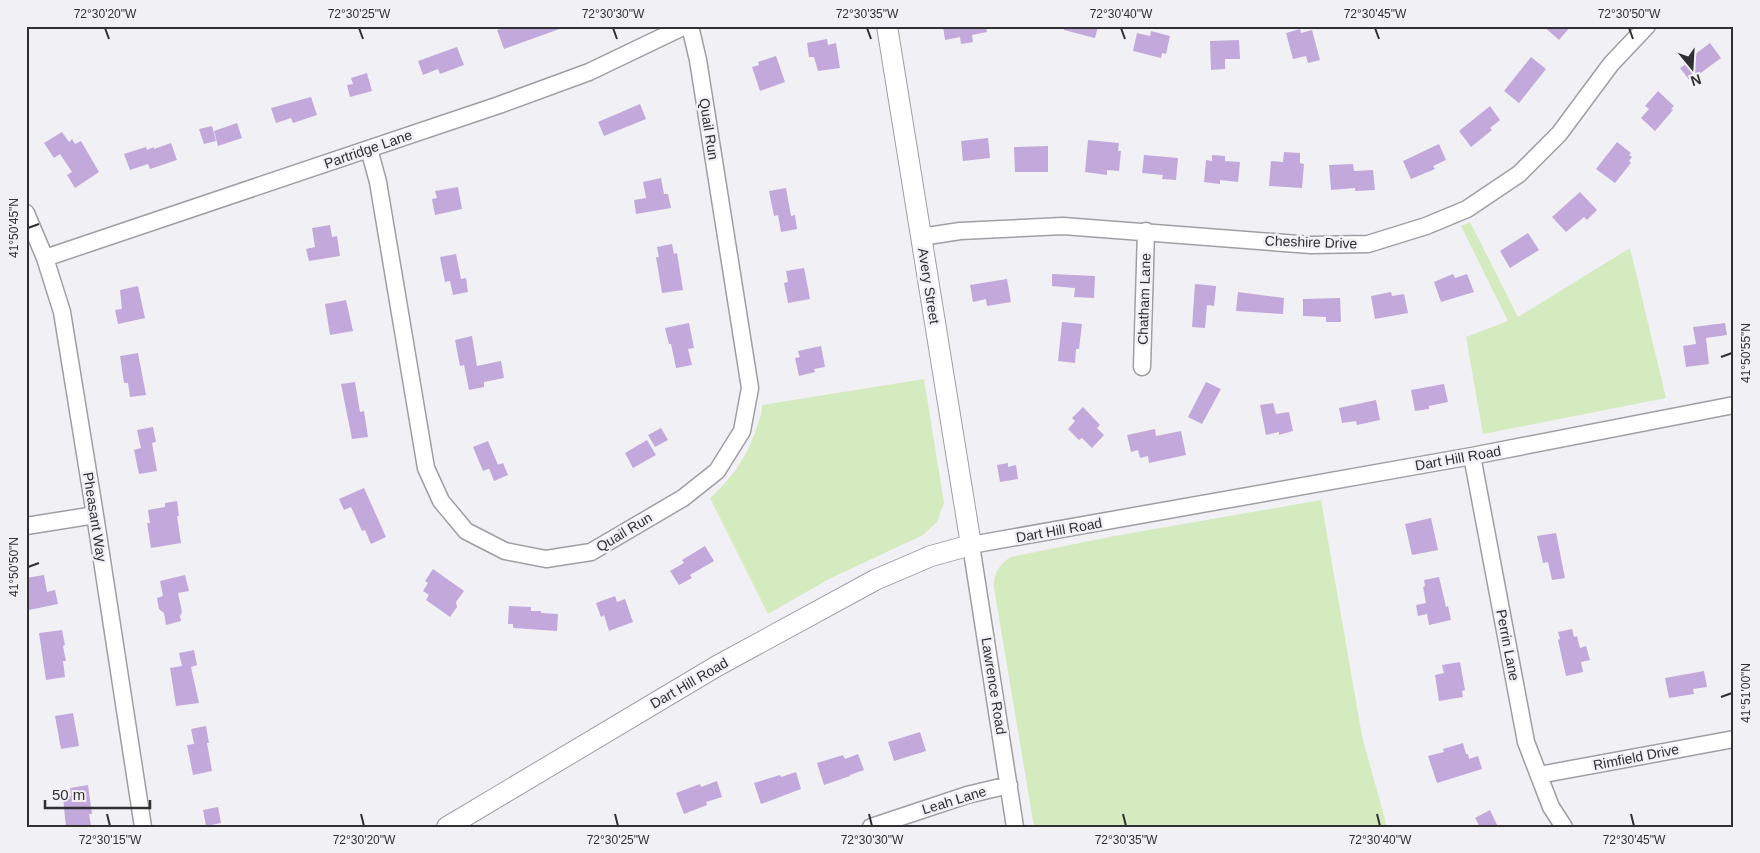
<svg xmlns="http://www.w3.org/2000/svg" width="1760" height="853" viewBox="0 0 1760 853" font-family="Arial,sans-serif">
<rect width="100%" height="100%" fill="#f1f1f5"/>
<path fill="#d4ebc0" d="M1470,222l48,95 112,-69 36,150 -183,36 -17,-97 42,-16 -47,-95z
M924,379l20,124 -7,19 -14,13 -94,44 -61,35 -58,-116c29,-26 41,-49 52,-87v-6z
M1321,500l41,236 25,91h-353l-40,-239c-1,-14 5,-24 17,-31l98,-20z"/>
<path fill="#c3a8db" d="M508,26h56l1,1 -61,22 -7,-19z
M943,26h43l1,6 -15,3 1,7 -12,2 -1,-7 -15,3z
M1064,26h34l-3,12 -31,-8z
M1543,26h28l-12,14z
M1300,29l1,4 11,-3 8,30 -12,3 -2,-7 -13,3 -7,-26z
M1151,31l19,5 -4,18 -4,-1 -1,5 -28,-7 4,-18 13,3z
M827,39l1,6 8,-2 4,25 -22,3 -4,-14h-5l-2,-14z
M1239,40l1,19h-15v10l-14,1 -1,-29z
M1710,43l11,15 -31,23 -10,-13 12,-8 -2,-2z
M457,47l7,18 -24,9 -2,-5 -15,6 -5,-14z
M776,56l9,26 -25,9 -8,-24 7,-2 -1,-3z
M1531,57l15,12 -27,34 -15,-12z
M367,73l5,18 -22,6 -3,-12 6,-1 -2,-6z
M1658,91l16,15 -3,3 2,1 -18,21 -14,-13 8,-9 -4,-3z
M311,97l6,18 -24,8 -2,-5 -15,5 -5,-15z
M640,104l6,15 -42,17 -6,-14z
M1490,106l10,14 -10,8 2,2 -21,17 -12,-16z
M237,123l5,15 -24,8 -4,-15z
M212,126l4,15 -12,3 -5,-15z
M62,132l7,10 3,-3 3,5 6,-3 18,31 -24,16 -8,-13 5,-3 -12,-18 -6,4 -10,-15z
M988,138l2,20 -27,3 -2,-20z
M1088,140l31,3 -1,8h3l-2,20 -12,-1v5l-22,-3z
M1617,142l14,11 -2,2 3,2 -3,4 2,2 -16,20 -19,-14z
M171,143l6,17 -27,9 -2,-5 -18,6 -6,-16 22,-7 1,3 7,-3v2z
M1439,144l7,16 -13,6 2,3 -24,10 -8,-18z
M1048,146v26h-33l-1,-25z
M1284,152l16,1v10l4,1 -2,24 -33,-2 2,-25 12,1z
M1144,155l34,3 -2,22 -14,-1 1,-4 -21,-2z
M1212,155l13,1v5l15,1 -2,20 -18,-2v4l-16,-2 2,-22 6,1z
M1353,164l1,7 19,-1 2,20 -20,1v-3l-24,2 -2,-25z
M661,178l3,16h4l3,14 -35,6 -2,-14 12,-2 -3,-16z
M458,187l4,22 -27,6 -3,-16 5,-1 -2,-7z
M786,188l5,28 4,-1 2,14 -16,3 -3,-17 -4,1 -5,-25z
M1580,192l17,18 -10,10 -3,-3 -18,15 -14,-15z
M330,225l2,12 5,-1 3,20 -31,5 -3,-12 9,-2 -3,-19z
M1528,233l11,17 -29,18 -10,-17z
M672,244l2,10 3,-1 6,37 -21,3 -6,-36h3l-2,-10z
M456,254l5,25 5,-1 2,14 -15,3 -3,-14 -5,1 -5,-25z
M804,268l6,31 -22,4 -4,-20 4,-1 -2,-11z
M1052,274l43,2 -1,22 -20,-1 1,-9 -23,-2z
M1453,274l2,4 12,-4 7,18 -33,10 -7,-20z
M1007,279l4,23 -24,4 -1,-7 -13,3 -3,-17z
M1195,284l21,2 -2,20 -7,-1 -2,23 -13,-1z
M138,286l7,32 -27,6 -3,-14 7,-1 -2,-19z
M1238,292l46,6 -1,16 -47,-3z
M1391,292l1,4 12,-2 4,19 -33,6 -4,-23z
M1340,298l1,24h-15v-5l-23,-1v-17z
M346,300l7,31 -23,4 -5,-31z
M1062,322l20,2 -3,25h-3l-1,14 -17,-2z
M689,323l5,25 -6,1 4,16 -16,3 -5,-24h-2l-4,-16z
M1725,323l2,12 -21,3 3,26 -23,3 -3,-21 13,-2 -3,-17z
M472,336l5,30 24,-5 3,17 -20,4v5l-15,3 -5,-25 -4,1 -5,-26z
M821,346l4,21 -11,2 1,3 -16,4 -4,-18 5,-1 -2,-6z
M138,353l8,42 -16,2 -2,-14h-4l-4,-27z
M355,382l5,30 4,-1 4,26 -16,2 -11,-55z
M1206,382l15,7 -19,35 -14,-7z
M1444,384l4,18 -19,4v3l-14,2 -4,-21z
M1376,400l4,20 -23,5 -1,-4 -14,2 -3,-15z
M1273,403l3,11 13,-2 4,19 -14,4v-3l-13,3 -6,-30z
M1083,407l17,18 -3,3 7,7 -12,13 -10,-10 -3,2 -11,-11 7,-8 -3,-3z
M153,427l3,15 -4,1 5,28 -18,3 -5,-24 7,-2 -4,-18z
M661,428l7,12 -13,7 -7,-12z
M1155,429l1,7 25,-5 5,24 -37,8 -1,-7 -8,2 -2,-8 -7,2 -4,-17z
M647,440l9,15 -23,13 -8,-15z
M488,441l10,24 -15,6 -10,-24z
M503,463l5,12 -14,6 -5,-13z
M1008,463v4l8,-2 2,14 -18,3 -3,-17z
M364,488l22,49 -15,7 -6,-14 -3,1 -11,-24 -7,3 -5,-11z
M177,501l2,15h-2l4,27 -30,5 -4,-25h3l-2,-13 17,-3v-4z
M1431,518l7,32 -26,5 -7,-31z
M1556,533l9,45 -13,2 -4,-18 -5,1 -6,-27z
M705,546l9,15 -24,14 2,3 -13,7 -9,-14 14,-8 -2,-3z
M433,569l31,22 -8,11 1,5 -7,10 -24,-17 3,-5 -6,-4 5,-8 -3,-2z
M44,575l3,17 8,-2 3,14 -29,6 -3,-12v-20z
M185,575l4,16 -11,2 4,19 -2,4 1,5 -15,4 -2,-12 -5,-4 -2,-11 6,-2 -3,-15z
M1439,577l7,30 2,-1 3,14 -22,5 -2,-11 -9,2 -2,-11 10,-2 -3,-16 2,-1 -1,-6z
M615,596l2,6 8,-3 8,23 -24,9 -5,-16 -3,2 -5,-14z
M509,606l22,1v4h10v2l17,1 -1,17 -44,-3v-4h-5z
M1572,629l2,8 3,-1 3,12 6,-2 4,14 -9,2 2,10 -17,4 -8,-36 2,-1 -2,-7z
M62,630l3,15 -2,1 3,15h-3l2,16 -19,3 -7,-47z
M194,650l3,15 -6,2 8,36 -23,3 -6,-38 12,-2 -3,-13z
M1460,662l5,28 -3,1 1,6 -24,4 -4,-26 9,-2 -2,-8z
M1704,671l3,16 -14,2 1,5 -25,4 -4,-20z
M73,713l6,33 -18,3 -6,-33z
M206,726l3,17h-2l5,28 -19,4 -6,-30 7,-1 -3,-15z
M920,732l6,19 -32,10 -6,-19z
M1463,743l3,11h2l1,5 9,-3 4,13 -45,14 -9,-27 16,-4 -1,-3z
M858,754l6,16 -14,5v1l-26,9 -7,-22 26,-8 2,4z
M796,772l5,17 -40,15 -7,-21 26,-8 1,2z
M717,781l5,16 -16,5 1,3 -23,9 -8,-21 24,-9 1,3z
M88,785l4,29h-3l2,11 -25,2 -3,-30 8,-1 -1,-8z
M218,807l3,16 -15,3 -3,-16z
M1490,810l8,17h-18l-5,-9z"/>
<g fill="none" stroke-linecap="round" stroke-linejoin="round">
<g stroke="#9f9fa3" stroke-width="19">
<path id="minor" d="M369,149l9,33 48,286 15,33 25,30 39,20 41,8 45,-7 92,-54 34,-27 25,-40 8,-43 -52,-328 -8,-34
M26,213l19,45 17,54 33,203 48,312
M921,237l39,-6 103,-5 248,19 57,-1 58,-18 41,-17 52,-35 40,-40 52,-70 36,-38
M45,258l454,-153 90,-33 96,-46
M1142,367l4,-136
M1472,456l54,286 25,65 13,20
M26,526l69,-11
M1539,775l195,-36
M871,827l96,-32 42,-10
M1015,827l-44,-282 501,-89 262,-51"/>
</g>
<g stroke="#9f9fa3" stroke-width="22">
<path id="major" d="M447,827l270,-161 158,-86 56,-24 40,-11 -84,-519"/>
</g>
<use href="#minor" stroke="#fff" stroke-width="16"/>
<use href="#major" stroke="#fff" stroke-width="20"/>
</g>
<path fill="none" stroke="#303032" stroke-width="2" d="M105,28l4,11M359,28l4,11M613,28l4,11M867,28l4,11M1121,28l4,11M1375,28l4,11M1629,28l4,11M28,228l11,-4M1721,357l11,-4M28,567l11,-4M1721,697l11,-4M107,814l3,12M361,814l3,12M615,814l3,12M869,814l3,12M1123,814l3,12M1377,814l3,12M1631,814l3,12"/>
<g text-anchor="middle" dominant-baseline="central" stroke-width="5" stroke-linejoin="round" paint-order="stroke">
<g font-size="14" fill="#303032" stroke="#f1f1f5">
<text transform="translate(709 129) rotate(81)">Quail Run</text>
<text transform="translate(368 149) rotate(-19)">Partridge Lane</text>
<text transform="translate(1311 242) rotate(2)">Cheshire Drive</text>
<text transform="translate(929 286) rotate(81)">Avery Street</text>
<text transform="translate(1144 299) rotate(-88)">Chatham Lane</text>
<text transform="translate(1458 458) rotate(-10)">Dart Hill Road</text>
<text transform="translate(95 517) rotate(81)">Pheasant Way</text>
<text transform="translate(1059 530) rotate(-10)">Dart Hill Road</text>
<text transform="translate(624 532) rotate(-31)">Quail Run</text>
<text transform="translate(1508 645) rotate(79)">Perrin Lane</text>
<text transform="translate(689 683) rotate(-30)">Dart Hill Road</text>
<text transform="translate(994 686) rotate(81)">Lawrence Road</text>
<text transform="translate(1636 757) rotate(-11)">Rimfield Drive</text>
<text transform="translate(954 800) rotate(-17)">Leah Lane</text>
</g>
</g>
<rect width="1760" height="853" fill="none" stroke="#f1f1f5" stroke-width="55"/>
<g transform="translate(1692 68) rotate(162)" stroke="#f1f1f5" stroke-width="4" paint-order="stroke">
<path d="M0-4L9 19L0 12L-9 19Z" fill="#303032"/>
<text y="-8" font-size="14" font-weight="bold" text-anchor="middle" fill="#303032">N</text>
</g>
<path d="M45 800v8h105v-8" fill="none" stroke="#303032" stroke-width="2.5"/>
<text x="52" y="800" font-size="15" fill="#303032" stroke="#f1f1f5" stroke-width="4" paint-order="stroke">50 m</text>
<rect x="28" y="28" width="1704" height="798" fill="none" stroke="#303032" stroke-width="2"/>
<g font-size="12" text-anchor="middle" fill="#303032">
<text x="105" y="18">72°30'20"W</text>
<text x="359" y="18">72°30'25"W</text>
<text x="613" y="18">72°30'30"W</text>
<text x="867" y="18">72°30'35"W</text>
<text x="1121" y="18">72°30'40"W</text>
<text x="1375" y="18">72°30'45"W</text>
<text x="1629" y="18">72°30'50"W</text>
<text transform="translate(14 228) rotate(-90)" y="4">41°50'45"N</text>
<text transform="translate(1746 353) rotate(-90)" y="4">41°50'55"N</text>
<text transform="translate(14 567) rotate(-90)" y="4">41°50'50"N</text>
<text transform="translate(1746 693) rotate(-90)" y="4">41°51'00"N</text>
<text x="110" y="844">72°30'15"W</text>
<text x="364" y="844">72°30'20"W</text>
<text x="618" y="844">72°30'25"W</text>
<text x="872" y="844">72°30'30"W</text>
<text x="1126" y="844">72°30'35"W</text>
<text x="1380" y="844">72°30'40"W</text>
<text x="1634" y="844">72°30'45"W</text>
</g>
</svg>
